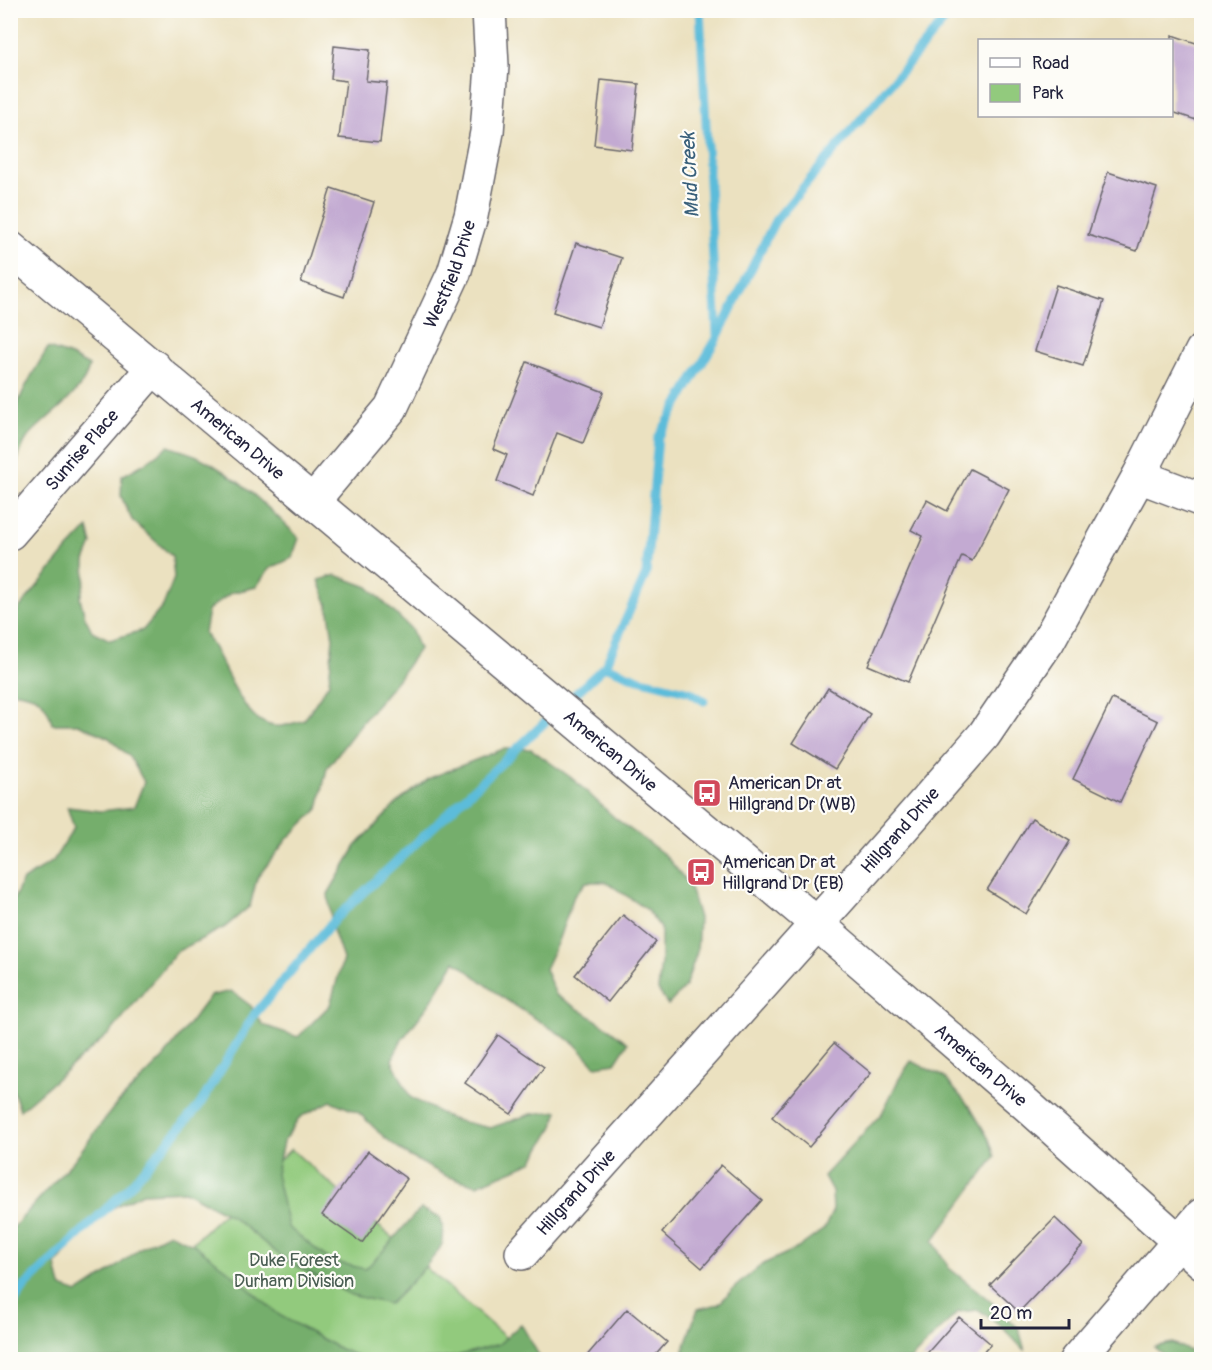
<svg xmlns="http://www.w3.org/2000/svg" width="1212" height="1370" viewBox="0 0 1212 1370" font-family="Pangolin,sans-serif">
<rect width="100%" height="100%" fill="#fdfcf7"/>
<filter id="ink" filterUnits="userSpaceOnUse"><feTurbulence type="fractalNoise" baseFrequency=".0167" numOctaves="2"/><feDisplacementMap in="SourceGraphic" scale="12" xChannelSelector="R" yChannelSelector="G"/><feConvolveMatrix kernelMatrix="1 2 1 2 8 2 1 2 1" color-interpolation-filters="sRGB"/></filter>
<filter id="wash" filterUnits="userSpaceOnUse"><feTurbulence type="fractalNoise" baseFrequency=".008" numOctaves="4" result="noise"/><feDisplacementMap in="SourceGraphic" scale="24" xChannelSelector="R" yChannelSelector="G"/><feGaussianBlur stdDeviation="1.35" result="paint"/><feColorMatrix in="noise" values="0 0 0 0 0 0 0 0 0 0 0 0 0 0 0 0 0 1.4 0 .05"/><feComposite in="paint" operator="in"/></filter>
<g filter="url(#wash)">
<rect width="100%" height="100%" fill="#ebe1c0"/>
<path fill="#92ca7d" stroke="#5a765c" stroke-width="1.5" d="M291,1149l239,210 -461,1z"/>
<path fill="#75ae6c" stroke="#4c6854" stroke-width="1.5" d="M48,348l21,7 20,11c-5,28 -43,50 -61,71 -8,10 -10,27 -17,38 -1,-14 -2,-28 -1,-42 3,-30 23,-60 38,-85z
M168,446c10,4 22,6 31,11 37,18 71,52 100,81l-7,20 -23,11 -13,18 -25,6 -23,17 -4,23c20,23 38,98 77,93 8,-1 16,-4 23,-6l25,-37 4,-45 -5,-32 -9,-26 17,-5 32,12 43,42 8,20 -21,30 -35,42 -36,47 -9,41 -30,29 -31,40 -7,28 -25,21 -49,25 -65,80 -91,78 -9,-25v-180l12,-25 30,-19 21,-33 -7,-21 34,4 33,-4 10,-25 -14,-25 -21,-19 -31,-14h-26c-6,-26 -16,-30 -41,-33v-73l57,-69 20,-21 4,16 -7,17v19l-5,18 5,19 7,14 18,9 33,-10 20,-24 11,-28 -2,-22 -40,-36 -11,-24 1,-20 23,-13z
M503,749h28l42,30 42,39 50,37 24,29 10,34 -2,34 -12,35 -17,18 -10,-15 3,-28v-34l-15,-19 -40,-27h-20l-12,14 -16,45 -13,28 11,26 48,30 24,18 -13,20 -19,3 -22,-23 -68,-43 -51,-39 -24,41 -30,39 -9,19 18,37 41,22 39,9 41,-14 27,-3 -6,18 -20,33 -55,23 -31,-9 -37,-20 -25,-19 -25,-24 -28,-12 -31,16 -17,25 -7,32 12,53 43,34 34,8c21,-18 35,-41 56,-60l19,8c3,9 5,17 2,27 -5,12 -42,51 -53,60l-38,-9 -64,-34 -56,-45 -46,-25 -42,2 -51,25 -36,47 5,22 17,6 32,-21 32,-25 27,-14 26,12 35,27 49,43 61,34 26,10h-355v-129l63,-70 40,-53 50,-50 46,-61 21,-5 20,15 12,19 35,12 32,-32 13,-46 -11,-32 -4,-33 28,-48 42,-44 32,-24z
M911,1061l32,15 27,31 19,32 6,18 -62,84 16,27 39,31 31,30 6,22 -21,-22 -25,-19 -21,2 -47,47h-230l9,-29 8,-21 21,-5 16,-17 28,-23 35,-16 26,-19 9,-19 -1,-19 -8,-15 58,-63 17,-34z
M521,1324l20,35h-105l21,-3 42,-12z
M1172,1343l29,13v3h-33l-14,-12z"/>
<g fill="none" stroke-linecap="round" stroke-linejoin="round">
<path stroke="#5cbcda" stroke-width="9" d="M700,10l17,325
M605,666l33,13 52,13 14,9
M10,1309l15,-23 104,-99 70,-81 55,-91 81,-96 270,-253 41,-92 12,-136 59,-100 58,-117 178,-211"/>
</g>
<g id="blocks">
<path fill="#c3aad2" d="M1172,35l30,10v77l-30,-10z
M334,46l36,4 -4,31 21,2 -7,59 -41,-4 7,-57 -15,-2z
M601,80l38,4 -7,66 -38,-5z
M1108,172l49,16 -20,63 -49,-16z
M331,188l43,14 -30,95 -43,-15z
M576,243l46,15 -23,69 -46,-15z
M1056,285l48,16 -21,65 -48,-15z
M527,362l77,30 -21,51 -26,-10 -24,63 -36,-15 10,-26 -14,-6z
M970,469l39,20 -37,72 -10,-5 -54,126 -40,-17 55,-129 -12,-6 16,-30 20,11z
M828,688l42,26 -35,55 -42,-26z
M1112,699l46,22 -38,81 -47,-23z
M1032,818l38,23 -44,73 -39,-24z
M623,915l33,27 -48,60 -33,-27z
M498,1035l46,32 -33,47 -46,-31z
M834,1043l37,30 -62,74 -37,-30z
M368,1151l39,28 -45,64 -40,-28z
M721,1165l41,35 -60,68 -40,-35z
M1055,1218l28,27 -64,67 -29,-27z
M627,1309l40,33 -15,17h-68z
M959,1317l32,27 -14,15h-55z"/>
</g>
</g>
<g filter="url(#ink)">
<use href="#blocks" fill-opacity="0" stroke="#68656a" stroke-width="1.5"/>
<g fill="none" stroke-linecap="round" stroke-linejoin="round">
<g stroke="#68656a" stroke-width="36">
<g id="minor">
<path id="s1" d="M10,248l806,675 212,183 174,156"/>
<path d="M1139,476l63,24"/>
<path id="s2" d="M313,501l78,-93 63,-135 17,-57 16,-84 5,-66 -3,-56"/>
<path id="s3" d="M10,533l144,-166"/>
<path id="s4" d="M522,1253l376,-420 86,-98 64,-94 91,-165 63,-125"/>
<path d="M1076,1360l126,-145"/>
</g>
</g>
<use href="#minor" stroke="#fff" stroke-width="33"/>
</g>
</g>
<defs>
<g id="bus-square" transform="scale(1.5)"><rect x="-9" y="-9" width="18" height="18" rx="4" fill="#d1495b" stroke="#fdfcf7"/><path d="M-5-6H5V4H4V6H2V4H-2V6H-4V4H-5ZM-3.5-4V0h7V-4ZM-3.5 1.2v1.5H-2V1.2ZM2 1.2v1.5H3.5V1.2Z" fill="#fff"/></g>
</defs>
<g fill-rule="evenodd">
<use href="#bus-square" x="707" y="793"/>
<use href="#bus-square" x="701" y="872"/>
</g>
<g text-anchor="middle" dominant-baseline="central" stroke-width="4.5" stroke-linejoin="round" paint-order="stroke">
<g font-size="18" fill="#22223b" stroke="#fdfcf7">
<text stroke="none"><textPath href="#s2" startOffset="268">Westfield Drive</textPath></text>
<text stroke="none"><textPath href="#s1" startOffset="297">American Drive</textPath></text>
<text stroke="none"><textPath href="#s3" startOffset="110">Sunrise Place</textPath></text>
<text stroke="none"><textPath href="#s1" startOffset="783">American Drive</textPath></text>
<text stroke="none"><textPath href="#s4" startOffset="567">Hillgrand Drive</textPath></text>
<text stroke="none"><textPath href="#s1" startOffset="1269">American Drive</textPath></text>
<text stroke="none"><textPath href="#s4" startOffset="81">Hillgrand Drive</textPath></text>
</g>
<g font-size="18" fill="#22223b" stroke="#fdfcf7" text-anchor="start">
<text x="728" y="783">American Dr at<tspan x="728" dy="21">Hillgrand Dr (WB)</tspan></text>
<text x="722" y="862">American Dr at<tspan x="722" dy="21">Hillgrand Dr (EB)</tspan></text>
</g>
<g font-size="18" fill="#495d52" stroke="#fdfcf7">
<text x="294" y="1260">Duke Forest<tspan x="294" dy="21">Durham Division</tspan></text>
</g>
<g font-size="20" font-style="italic" fill="#39607b" stroke="#fdfcf7">
<text transform="translate(690 175) rotate(-93)">Mud Creek</text>
</g>
</g>
<rect width="1212" height="1370" fill="none" stroke="#fdfcf7" stroke-width="36"/>
<rect x="978" y="39" width="195" height="78" fill="#fdfcf7" stroke="#a5a5ac" stroke-width="1.5"/>
<rect x="990" y="58" width="30" height="9" fill="#ffffff" stroke="#a5a5ac" stroke-width="1.5"/>
<text x="1032" y="69" font-size="18" fill="#22223b">Road</text>
<rect x="990" y="84" width="30" height="18" fill="#92ca7d" stroke="#a5a5ac" stroke-width="1.5"/>
<text x="1032" y="99" font-size="18" fill="#22223b">Park</text>
<path d="M981 1319v9h88v-9" fill="none" stroke="#22223b" stroke-width="3"/>
<text x="990" y="1319" font-size="18" fill="#22223b" stroke="#fdfcf7" stroke-width="4.5" paint-order="stroke">20 m</text>
</svg>
